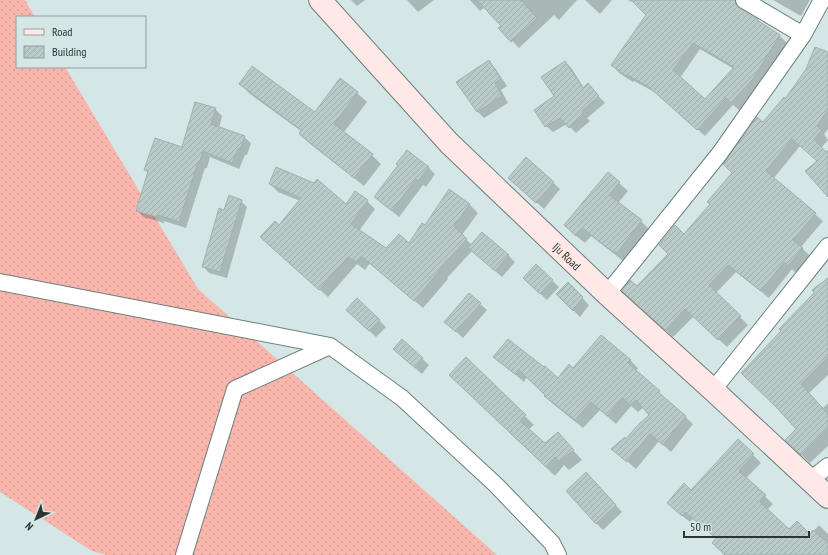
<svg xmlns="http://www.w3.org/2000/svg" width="828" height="555" viewBox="0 0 828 555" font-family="'PT Sans Narrow',sans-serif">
<defs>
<pattern id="grass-dots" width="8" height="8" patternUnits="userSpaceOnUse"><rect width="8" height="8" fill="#f8b6ad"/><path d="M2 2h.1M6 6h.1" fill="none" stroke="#d59d95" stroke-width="1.8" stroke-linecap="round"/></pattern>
<pattern id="building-hatch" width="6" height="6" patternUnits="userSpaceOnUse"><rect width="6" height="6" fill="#b9cac9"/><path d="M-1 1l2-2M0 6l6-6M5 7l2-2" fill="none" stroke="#9faead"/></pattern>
</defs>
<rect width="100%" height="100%" fill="#d4e6e5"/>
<path fill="url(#grass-dots)" d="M0,0h25l10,17h-18v50h48l133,222 299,266h-390l-15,-4 -92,-59z"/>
<path fill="#0003" fill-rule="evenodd" d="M351,0h14l-8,6z
M407,0h27l-16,12z
M470,0h107l-18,20 -5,-5 -35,33 -19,-20 2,-2 -17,-19 -5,4z
M585,0h27l-12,14z
M628,0h100l14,11 38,25 7,7 -27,43 -21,24 -6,-5 -28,31 -47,-42 -24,-13 -1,1 -14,-9 -7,-8 35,-50 -15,-14 -1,1zM700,49l34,20 -29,32 -25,-23z
M773,0h37l-9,16z
M828,54v75l-4,5 4,6 -7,8 7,7v40l-10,-34 -18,-15 -27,33 50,42 -22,26 9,9 -14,17 -4,-4 -23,29 -33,-26 -20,21 32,32 -21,22 -33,-31 -21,21 -42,-39 6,-10 33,-34 41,-49 22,-32 30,-50 23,-23z
M489,62l6,6 12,18 -6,4 7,13 -24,15 -7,-7z
M565,62l7,7 12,19 10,3 11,12 -18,15 3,3 -14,12 -9,-9 -14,8 -7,-6z
M340,80l17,13 10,9 -23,30 28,23 9,9 -17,22 -55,-43 -9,-9 1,-3 -51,-37 -10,-10 75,29z
M215,109l7,7 -3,12 25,9 7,6 -4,12h-2l-6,14 -29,-12 -3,11h-2l-19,60 -22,-7v2l-20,-6 -7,-6 11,-38 -3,-3 37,-22z
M526,159l34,30 -16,20 -35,-31z
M428,167l7,7 -9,13 -3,-2 -24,32 -24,-20z
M608,173l20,18 -10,12 23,18 9,9 -23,30h-5l-31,-24 -6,7 -11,-9z
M270,184l76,21 21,-4 8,8 -16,22 27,19 24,-5 16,-18 43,-23 9,9 -16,22 10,10 36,10 7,7 -13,15 -30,-26 -25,27 1,1 -25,29 -53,-45 -5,7 -8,-6 -29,33 -58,-51 9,-20 21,-25 -22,-9z
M241,201l6,6 -20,71 -18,-5 -6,-7 21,-55z
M536,265l23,22 -12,13 -16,-15z
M828,279v96l-19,18 14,15 5,-5v43l-18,17 -15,-14 2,-20 -15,-98z
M568,283l21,22 -9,12 -23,-23z
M480,304l7,6 -24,28 -11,-10z
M354,317l25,3 7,7 -10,10z
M402,341l27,24 -7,9 -21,-18z
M495,357l63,23 15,-11 57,-9 8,8 -2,3 57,53 -22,28 -12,-11 -23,28 -23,-20 13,-9 24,-25 -6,-8 -6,5 -7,-6 -15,18 -16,-14 -17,18 -30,-24 -8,-8 1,-1 -19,-18 -3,5z
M466,358l68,67 -6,5 17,15 13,-12 24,27 -13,10 -5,-5 -9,11 -96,-93z
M738,440l23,23 -15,15 27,26 -6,6 22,21 21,4 9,-10 9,9v21h-104l-7,-16 -24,-20 -3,3 -14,-11 15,-20z
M593,480l29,32 -19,18 -7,-7z"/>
<path fill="url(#building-hatch)" stroke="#a0b1b0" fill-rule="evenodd" d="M477,0h44l16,18 -26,24 -13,-14 3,-2z
M631,0h104l1,5 3,3 19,11 -1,1 23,15 -27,44 -22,24 -5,-5 -29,32 -48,-43 -22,-12 -1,1 -15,-11 35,-50zM693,43l41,24 -29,32 -32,-29z
M815,47l13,5v58l-11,16 5,4 -8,9 12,13 2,-2v47l-23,-26 12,-10 -25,-22 -26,32 50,42 -23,27 10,8 -15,18 -4,-4 -23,29 -33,-26 -19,20 32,31 -23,24 -33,-31 -20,21 -43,-39 8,-11 7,6 31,-32 -9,-9 16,-20 9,9 26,-30 -3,-2 25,-29 -9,-9 34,-47 6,5 21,-25 1,2 21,-30z
M489,60l12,19 -6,4 7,13 -25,16 -21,-30z
M565,61l18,27 5,-5 11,13 -17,15 2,3 -15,14 -9,-10 -15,9 -11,-17 20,-14 -13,-19z
M252,66l63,46 25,-34 18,14 -24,32 39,30 -19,24 -55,-44 2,-4 -62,-46z
M195,102l21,6 -5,16 34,12 -5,13h-2l-6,14 -29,-12 -3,11h-2l-19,60 -21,-7 -1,2 -21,-6 12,-40 -4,-1 11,-32 27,9z
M407,150l22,17 -11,14 -2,-2 -24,32 -18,-14 24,-32 -2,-1z
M526,157l28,25 -18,21 -28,-25z
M276,167l38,16 3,-4 29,25 9,-13 13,9 -17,24 35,24 13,-14 10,9 13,-20 3,2 24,-36 21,15 -16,22 13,13 -28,30 1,1 -26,31 -53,-45 -4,6 -9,-5 -29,33 -59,-53 15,-16 4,4 22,-27 -32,-14z
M608,172l12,10 -11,13 33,25 -24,32h-5l-31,-24 -6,8 -12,-11z
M229,195l13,5 -22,72 -18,-5 17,-59 5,2z
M482,232l27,23 -14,16 -27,-23z
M536,264l17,16 -13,14 -17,-16z
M828,278v79l-27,27 27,30v14l-27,27 -16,-15 11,-11 -19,-21 -36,-35 40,-42 -2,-2 35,-36 -2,-3z
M568,282l15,15 -10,14 -17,-17z
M469,293l12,10 -25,29 -12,-10z
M357,298l23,22 -11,11 -23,-21z
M601,335l30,25 -3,3 32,28 -2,1 28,24 -23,29 -13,-11 -23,28 -16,-13 14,-12 1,2 10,-12 13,-12 -13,-15 -6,5 -7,-7 -16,18 -16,-14 -16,18 -31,-24 1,-1 -26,-25 -3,5 -23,-18 15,-18 36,28 1,-1 13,12 11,-14 4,4z
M402,339l21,19 -8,10 -22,-19z
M466,357l60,58 -6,6 25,22 13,-11 16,18 -15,12 -4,-5 -9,10 -97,-92z
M738,439l16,15 -15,17 27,24 -6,7 29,27 8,-8 13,13 3,-4 15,13v12h-103l-13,-12 4,-5 -31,-26 -3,4 -15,-13 17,-20 7,7z
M586,472l30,33 -20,19 -30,-33z"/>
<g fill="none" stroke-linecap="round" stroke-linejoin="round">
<g stroke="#6e7f7d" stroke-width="18">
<path id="minor" d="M744,0l59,35
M0,282l330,64 72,52 94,87 56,58 6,12
M607,294l113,-141 83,-118 19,-35
M713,390l115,-144
M810,480l18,-14
M184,555l51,-166 95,-43"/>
</g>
<g stroke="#6e7f7d" stroke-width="24">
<g id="secondary">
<path id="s1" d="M320,0l129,143 158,151 106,96 115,107"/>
</g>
</g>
<use href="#minor" stroke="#fff" stroke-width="16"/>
<use href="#secondary" stroke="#ffe8e5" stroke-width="22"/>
</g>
<g text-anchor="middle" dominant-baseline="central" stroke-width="3" stroke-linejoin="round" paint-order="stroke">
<g font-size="12" fill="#2d3433" stroke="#d4e6e5">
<text stroke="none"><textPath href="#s1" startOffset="356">Iju Road</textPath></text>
</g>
</g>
<rect x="16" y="16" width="130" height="52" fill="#d4e6e5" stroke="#919f9e"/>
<rect x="24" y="29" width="20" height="6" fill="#ffe8e5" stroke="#919f9e"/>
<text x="52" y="36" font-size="12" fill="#2d3433">Road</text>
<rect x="24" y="46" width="20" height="12" fill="url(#building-hatch)" stroke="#919f9e"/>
<text x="52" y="56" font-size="12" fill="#2d3433">Building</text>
<g transform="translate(36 519) rotate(223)" stroke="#d4e6e5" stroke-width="3" paint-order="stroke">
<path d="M0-3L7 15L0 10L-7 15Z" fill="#2d3433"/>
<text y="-6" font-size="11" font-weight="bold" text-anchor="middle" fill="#2d3433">N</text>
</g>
<path d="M684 531v6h125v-6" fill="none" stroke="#2d3433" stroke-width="2"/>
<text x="690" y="531" font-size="12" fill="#2d3433" stroke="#d4e6e5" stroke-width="3" paint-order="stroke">50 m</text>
</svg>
